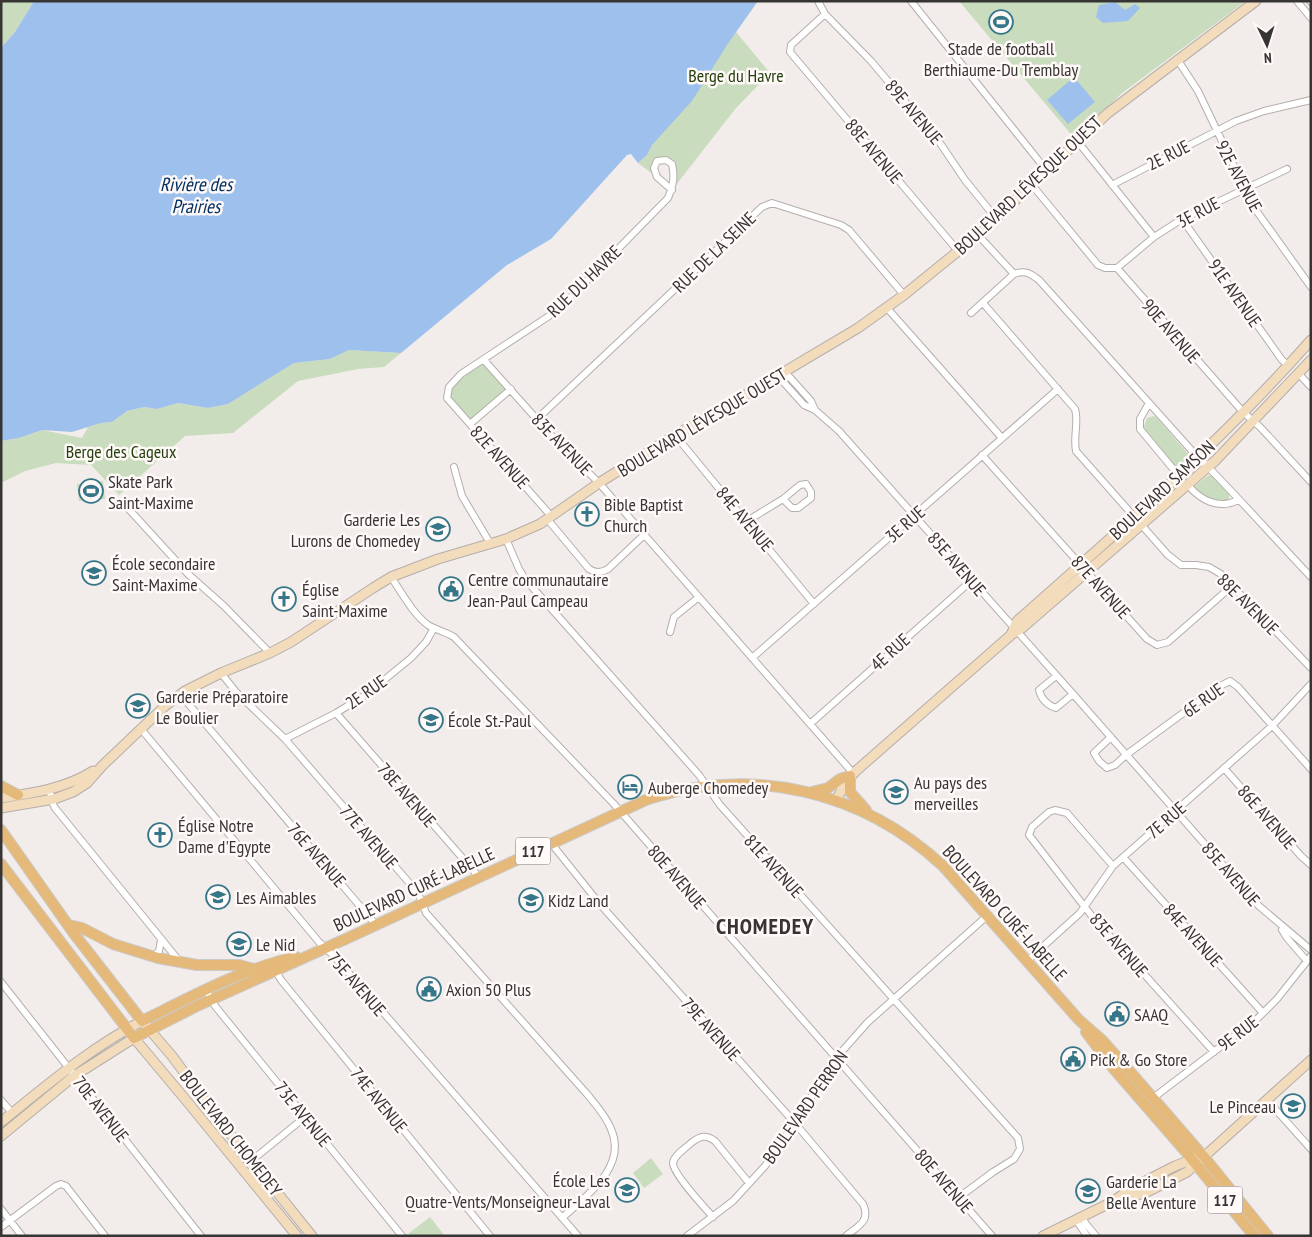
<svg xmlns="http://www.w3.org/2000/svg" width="1312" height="1237" viewBox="0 0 1312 1237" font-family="'PT Sans Narrow',sans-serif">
<rect width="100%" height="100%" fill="#f2ecea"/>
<path fill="#c9dcbd" d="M1,1h33l-19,31 -14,16z
M959,1h287l-124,92 -47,46z
M736,32l34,41 -34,35 -64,82v-26l-15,-3 -3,7 3,9 -19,-14 9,-8 5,-10z
M349,350l52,3 -17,14 -26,2 -60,12 -65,52 -48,3 -66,59 -28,-30 -35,-2 -31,8 -24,12v-42l18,-3 23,-8 40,8 6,-11 13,-4 11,-1 15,-11 17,-4 13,2 21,-6 30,5 20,-4 66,-41 36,-4z
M484,360l27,29 -41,35 -23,-26 2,-11z
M1153,416l3,1 33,38 1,3 -6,5 -2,-1 -2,2 1,2 -1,2 -5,-2 -29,-33 -2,-6 3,-9z
M1209,475l3,1 17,18v5c-12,4 -29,-1 -34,-13z
M103,481l2,18 -26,2 -2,-17z
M651,1158l12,16 -19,14 -11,-15z
M430,1217l15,19h-27l-10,-2z"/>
<path fill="#9ec0ec" d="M34,1h724l-31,44 -35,56 -40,44 -5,10 -9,8 -7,-9 -4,1 -76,84 -44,26 -106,88 -52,-3 -19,9 -36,4 -66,41 -20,4 -30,-5 -21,6 -13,-2 -17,4 -15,11 -11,1 -29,9 -30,-2 -23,8 -18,3v-393l14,-16z
M1115,2l10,8 10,-6 5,4 -12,13 -25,2 -7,-6 3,-12z
M1074,77l21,25 -27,22 -21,-24z"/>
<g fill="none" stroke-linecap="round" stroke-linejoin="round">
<g stroke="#b4aeac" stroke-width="8">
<path id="street" d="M818,1l7,13 46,47 69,82 25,37 30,37
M911,1l136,170
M1297,1l14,17
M1310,1l1,1
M825,14l-34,31 -1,7 168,199
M1177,59l21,32 55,115 58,81
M1078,142l76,95
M1032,185l66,80 7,3h12l126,144 17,15 51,55
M1112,185l124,-64 28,-10 47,-11
M1182,219l100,141 7,6
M978,235l36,39
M1117,268l37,-31 28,-18 105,-50
M983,303l92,106c4,13 -2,28 1,42l92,104 13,10h15l13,2 12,7 90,94
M887,308l115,130
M971,313l43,-39c11,-4 16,-1 25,6l154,172c41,40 78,83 118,125
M484,360l66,74 49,49 254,290
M785,372l26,29 4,9
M1299,374l12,13
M778,376l26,29 11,5 24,21 234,263 186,212 52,44
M1149,403l-9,16v10l39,47
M537,419l225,-212 10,-4 69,22 8,5 55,65
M470,424l41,-35
M675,435l139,169
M982,455l165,184 10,6 11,-3 64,-56
M454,467l8,29 28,47
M806,484l5,8v6l-13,10h-6l-9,-9 17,-14z
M1188,485c12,15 31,25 50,15
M125,505l63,69 36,32 46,47
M552,517l-105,-119 2,-11 12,-13 88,-58 15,-12 104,-106c5,-12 7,-21 4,-34l-6,-4 -9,1 -3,7 3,9 15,13
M548,520l41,49c7,4 11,4 19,0l36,-34
M747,521l36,-22
M506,539l13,30 6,10 174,196 21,30 298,333 2,11 -6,10 -21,13 -35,26
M391,577c11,16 22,37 37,48 8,5 18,7 26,12l159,166 379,433
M670,632l4,-15 25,-20
M752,658l306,-269
M221,673l15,19 49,47 133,154 8,20 161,181c9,11 19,22 24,35 17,38 -25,67 -49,89
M1056,676l-17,14c2,8 8,15 17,18l17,-14
M180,694l196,231
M336,713l143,164
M810,724l161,-143
M141,729l178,213 15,14 244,280
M1111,737l-17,16 5,8 8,7 8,-3 11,-10 94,-69 10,-5 8,6 73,82
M285,739l51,-26 31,-19 44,-36 15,-16 8,-14
M1224,768l77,88 10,9
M50,790l1,10 4,8 125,154
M551,843l48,60 195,219 69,82c8,17 -5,22 -17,32
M1123,857l140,156
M1113,866l-46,-53 -12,-3 -6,2 -17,15 -3,8 62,80 123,137
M1282,930l5,8 20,23
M153,957l6,-6 2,-11
M1027,961l53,-48 33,-47 159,-140 39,-42
M274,968l7,12 209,256
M1,982l200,254
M206,990l9,16 187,230
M1153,1098l105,-80 19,-19 34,-43
M1,1100l11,13
M1267,1100l44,49
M251,1161l54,-44
M1,1209l21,27
M713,1217c-8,-9 -40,-43 -40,-54 1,-8 12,-14 18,-20 9,-7 15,-9 24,-2l34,42
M1082,1217l4,7 10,12
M1076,1220l11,16
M1,1227l55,-41 5,-2 5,2 39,50
M687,1236l46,-35 32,-35 16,-22 55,-86 32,-36 119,-106"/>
</g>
<g stroke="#b4aeac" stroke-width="11">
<path id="secondary" d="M1011,635l6,-14c102,-90 204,-179 294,-281
M1,798c33,-5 63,-9 92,-27
M836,801l10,-20 11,-11 154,-135 11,-7 194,-168 95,-100
M1,808l53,-9 19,-7 14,-9 15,-17 63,-60 20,-15 36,-18 49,-20 21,-11 82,-54 18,-11 47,-18 68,-20 34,-15 59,-41 76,-48 40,-22 143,-85 46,-33 74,-60 130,-122 148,-112
M1,1122c45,-36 89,-74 141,-101l30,35 48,65 92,115
M1,1136l73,-60 60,-38 56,67 107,131
M1114,1201l31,-8 42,-21 124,-112
M1043,1236l71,-35 16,-12 45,-23 23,-9"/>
</g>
<g stroke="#cbcaca" stroke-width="12">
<path id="primary" d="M1,786l17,9
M812,792l16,-4 12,-9 10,-3v16l16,18
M1,830l74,105 67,86c49,-24 99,-52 154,-64
M1,864l133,174 63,-32 153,-69 298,-138c105,-34 214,-8 295,67l136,154 23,20 31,35 71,82 64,79
M69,925l13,3 31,16 45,14 39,7h42l15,4
M1086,1032l27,36 73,84 68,84"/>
</g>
<use href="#street" stroke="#fff" stroke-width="6"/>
<use href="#secondary" stroke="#f2dcbc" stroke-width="9"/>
<use href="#primary" stroke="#e4b97a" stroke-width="10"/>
</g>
<defs>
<g id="stadium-ring" transform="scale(1.25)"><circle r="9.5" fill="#fff9f8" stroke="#357688" stroke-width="1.5"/><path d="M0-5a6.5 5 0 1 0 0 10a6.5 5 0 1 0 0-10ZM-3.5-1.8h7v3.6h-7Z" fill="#357688"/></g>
<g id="church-ring" transform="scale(1.25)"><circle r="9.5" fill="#fff9f8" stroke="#357688" stroke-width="1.5"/><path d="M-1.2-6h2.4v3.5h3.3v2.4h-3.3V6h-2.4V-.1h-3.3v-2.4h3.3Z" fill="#357688"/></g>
<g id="school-ring" transform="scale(1.25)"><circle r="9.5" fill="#fff9f8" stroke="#357688" stroke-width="1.5"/><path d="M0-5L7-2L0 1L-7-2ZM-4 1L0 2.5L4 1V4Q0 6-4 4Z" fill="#357688"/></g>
<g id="civic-ring" transform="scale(1.25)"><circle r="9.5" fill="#fff9f8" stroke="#357688" stroke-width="1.5"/><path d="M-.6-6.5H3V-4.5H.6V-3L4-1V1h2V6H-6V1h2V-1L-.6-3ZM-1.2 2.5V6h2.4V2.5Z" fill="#357688"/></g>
<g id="hotel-ring" transform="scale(1.25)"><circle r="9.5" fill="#fff9f8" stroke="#357688" stroke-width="1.5"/><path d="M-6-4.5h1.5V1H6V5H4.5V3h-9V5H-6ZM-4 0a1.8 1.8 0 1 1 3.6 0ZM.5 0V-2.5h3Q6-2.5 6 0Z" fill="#357688"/></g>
</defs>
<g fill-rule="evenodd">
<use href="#stadium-ring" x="1001" y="22"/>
<use href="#stadium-ring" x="91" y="491"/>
<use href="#church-ring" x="587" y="514"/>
<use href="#school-ring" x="438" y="529"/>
<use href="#school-ring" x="94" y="573"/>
<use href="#civic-ring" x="451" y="589"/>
<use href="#church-ring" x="284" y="599"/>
<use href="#school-ring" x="138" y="706"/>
<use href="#school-ring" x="431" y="720"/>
<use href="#hotel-ring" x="630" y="787"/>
<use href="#school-ring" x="896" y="792"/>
<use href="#church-ring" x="160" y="835"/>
<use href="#school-ring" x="218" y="897"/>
<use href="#school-ring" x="531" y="900"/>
<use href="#school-ring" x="239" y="944"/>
<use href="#civic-ring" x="429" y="989"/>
<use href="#civic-ring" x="1117" y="1014"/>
<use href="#civic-ring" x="1073" y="1059"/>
<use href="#school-ring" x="1293" y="1106"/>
<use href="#school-ring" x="627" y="1190"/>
<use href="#school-ring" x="1088" y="1191"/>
</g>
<g text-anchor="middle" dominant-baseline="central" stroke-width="5" stroke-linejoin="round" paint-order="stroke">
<g fill="#fff9f8" stroke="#73706f" stroke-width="1">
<rect x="515.5" y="837.5" width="35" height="27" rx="4"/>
<rect x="1207.5" y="1186.5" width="35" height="27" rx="4"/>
</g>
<g font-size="16" font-weight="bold" fill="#373534">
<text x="533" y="851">117</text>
<text x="1225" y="1200">117</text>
</g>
<g font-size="18" fill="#373534" stroke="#fff9f8" text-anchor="start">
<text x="1001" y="48" text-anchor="middle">Stade de football<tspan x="1001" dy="21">Berthiaume-Du Tremblay</tspan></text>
<text x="108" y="481">Skate Park<tspan x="108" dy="21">Saint-Maxime</tspan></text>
<text x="604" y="504">Bible Baptist<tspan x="604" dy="21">Church</tspan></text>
<text x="420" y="519" text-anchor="end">Garderie Les<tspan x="420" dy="21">Lurons de Chomedey</tspan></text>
<text x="112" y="563">École secondaire<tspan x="112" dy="21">Saint-Maxime</tspan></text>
<text x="468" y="579">Centre communautaire<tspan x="468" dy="21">Jean-Paul Campeau</tspan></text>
<text x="302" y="589">Église<tspan x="302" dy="21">Saint-Maxime</tspan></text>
<text x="156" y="696">Garderie Préparatoire<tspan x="156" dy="21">Le Boulier</tspan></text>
<text x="448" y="720">École St.-Paul</text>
<text x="914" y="782">Au pays des<tspan x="914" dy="21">merveilles</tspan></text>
<text x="648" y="787">Auberge Chomedey</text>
<text x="178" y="825">Église Notre<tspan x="178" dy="21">Dame d'Egypte</tspan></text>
<text x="236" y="897">Les Aimables</text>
<text x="548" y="900">Kidz Land</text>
<text x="256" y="944">Le Nid</text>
<text x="446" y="989">Axion 50 Plus</text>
<text x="1134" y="1014">SAAQ</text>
<text x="1090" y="1059">Pick &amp; Go Store</text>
<text x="1276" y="1106" text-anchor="end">Le Pinceau</text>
<text x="610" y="1180" text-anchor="end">École Les<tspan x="610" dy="21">Quatre-Vents/Monseigneur-Laval</tspan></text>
<text x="1106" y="1181">Garderie La<tspan x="1106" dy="21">Belle Aventure</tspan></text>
</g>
<g font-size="18" fill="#253f0d" stroke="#fff9f8">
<text x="736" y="75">Berge du Havre</text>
<text x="121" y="451">Berge des Cageux</text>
</g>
<g font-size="18" fill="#373534" stroke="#fff9f8">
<text transform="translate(914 112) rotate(50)">89E AVENUE</text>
<text transform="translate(874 151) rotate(50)">88E AVENUE</text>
<text transform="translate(1168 155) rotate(-27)">2E RUE</text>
<text transform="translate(1239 176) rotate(62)">92E AVENUE</text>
<text transform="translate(1028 185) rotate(-43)">BOULEVARD LÉVESQUE OUEST</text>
<text transform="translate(1198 212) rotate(-28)">3E RUE</text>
<text transform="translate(714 252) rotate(-44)">RUE DE LA SEINE</text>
<text transform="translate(584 281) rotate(-44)">RUE DU HAVRE</text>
<text transform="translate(1235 293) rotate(55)">91E AVENUE</text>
<text transform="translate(1171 331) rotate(49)">90E AVENUE</text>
<text transform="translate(702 422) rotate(-31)">BOULEVARD LÉVESQUE OUEST</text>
<text transform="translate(562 444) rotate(46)">83E AVENUE</text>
<text transform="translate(500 457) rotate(48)">82E AVENUE</text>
<text transform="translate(1162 490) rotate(-43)">BOULEVARD SAMSON</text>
<text transform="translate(745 519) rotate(50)">84E AVENUE</text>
<text transform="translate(905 524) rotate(-41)">3E RUE</text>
<text transform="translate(957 564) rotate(49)">85E AVENUE</text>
<text transform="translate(1101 587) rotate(48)">87E AVENUE</text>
<text transform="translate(1248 604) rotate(45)">88E AVENUE</text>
<text transform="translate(890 652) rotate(-42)">4E RUE</text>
<text transform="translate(366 692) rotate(-35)">2E RUE</text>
<text transform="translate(1203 700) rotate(-35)">6E RUE</text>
<text transform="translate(407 795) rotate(49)">78E AVENUE</text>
<text transform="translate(1267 817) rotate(49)">86E AVENUE</text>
<text transform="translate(1166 820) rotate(-41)">7E RUE</text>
<text transform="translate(369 837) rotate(49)">77E AVENUE</text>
<text transform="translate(317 855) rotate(49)">76E AVENUE</text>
<text transform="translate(774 866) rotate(48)">81E AVENUE</text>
<text transform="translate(1231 874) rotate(49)">85E AVENUE</text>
<text transform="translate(677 877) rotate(49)">80E AVENUE</text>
<text transform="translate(414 889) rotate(-25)">BOULEVARD CURÉ-LABELLE</text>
<text transform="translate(1005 913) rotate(48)">BOULEVARD CURÉ-LABELLE</text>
<text transform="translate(1193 935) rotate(48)">84E AVENUE</text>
<text transform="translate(1119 945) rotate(49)">83E AVENUE</text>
<text transform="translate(357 984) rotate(49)">75E AVENUE</text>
<text transform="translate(711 1029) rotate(48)">79E AVENUE</text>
<text transform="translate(1238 1033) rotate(-38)">9E RUE</text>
<text transform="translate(379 1100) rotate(51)">74E AVENUE</text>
<text transform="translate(805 1107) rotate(-55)">BOULEVARD PERRON</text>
<text transform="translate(101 1109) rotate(52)">70E AVENUE</text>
<text transform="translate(303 1114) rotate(51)">73E AVENUE</text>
<text transform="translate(231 1133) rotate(52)">BOULEVARD CHOMEDEY</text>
<text transform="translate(944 1181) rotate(49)">80E AVENUE</text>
</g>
<g font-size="19" font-style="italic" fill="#013063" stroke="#fff9f8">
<text x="196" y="184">Rivière des<tspan x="196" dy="22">Prairies</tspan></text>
</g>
<g font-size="22" font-weight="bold" letter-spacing="1" fill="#373534" stroke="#fff9f8">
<text x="765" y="926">CHOMEDEY</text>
</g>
</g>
<rect width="1312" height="1237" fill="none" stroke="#373534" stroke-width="5"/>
<g transform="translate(1267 45) rotate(176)" stroke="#fff9f8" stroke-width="4" paint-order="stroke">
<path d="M0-4L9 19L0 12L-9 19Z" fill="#373534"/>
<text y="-8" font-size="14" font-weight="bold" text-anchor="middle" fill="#373534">N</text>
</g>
</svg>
